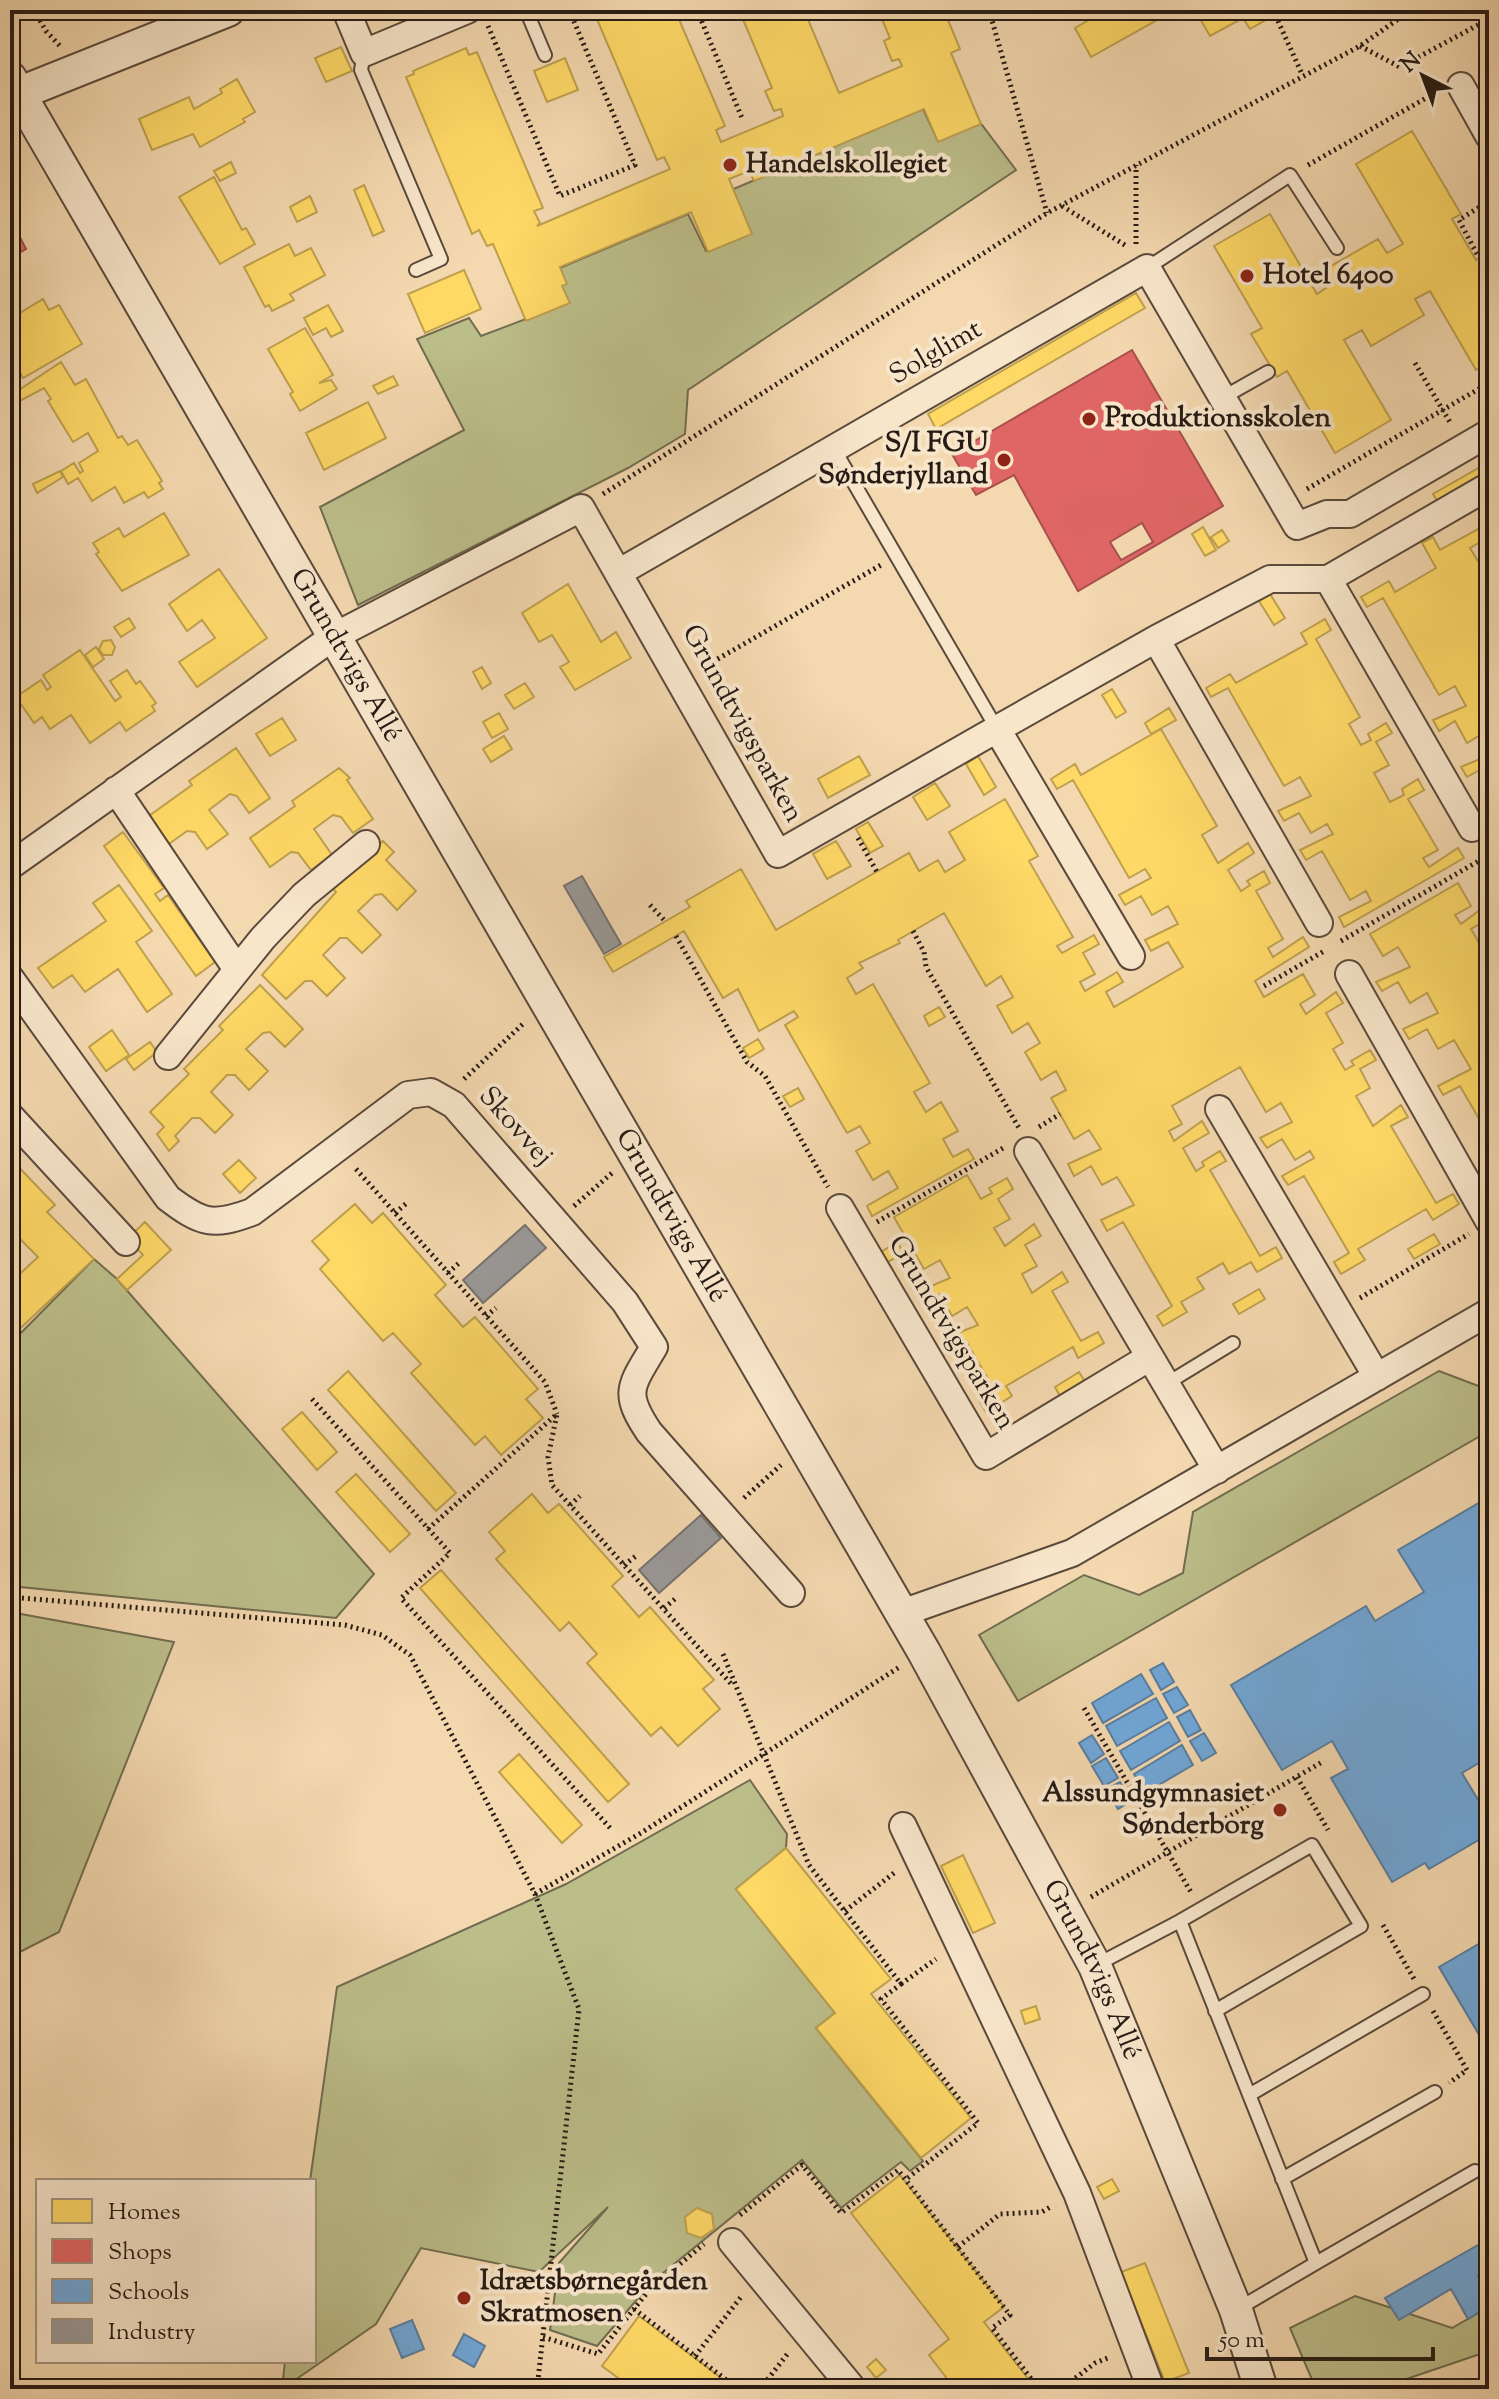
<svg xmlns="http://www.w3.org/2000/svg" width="1499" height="2399" viewBox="0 0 1499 2399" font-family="'Sorts Mill Goudy',serif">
<rect width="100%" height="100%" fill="#f4d8af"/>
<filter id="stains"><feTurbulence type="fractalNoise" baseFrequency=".0025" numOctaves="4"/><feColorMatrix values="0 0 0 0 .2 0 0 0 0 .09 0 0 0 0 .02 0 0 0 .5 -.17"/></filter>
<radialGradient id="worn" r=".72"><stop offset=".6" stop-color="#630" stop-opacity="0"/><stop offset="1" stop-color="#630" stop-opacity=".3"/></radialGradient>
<path fill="#bcbe8a" stroke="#716c50" stroke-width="2" d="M923,109l14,30 42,-18 37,49 -328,220 -3,44 -57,34 -270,137 -38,-98 144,-77 -47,-91 52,-21 12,18 87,-33 -13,-33 133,-56 18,37 42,-18 -17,-43z
M94,1259l23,20 257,295 -38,44 -326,-32v-242z
M1439,1371l50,19v41l-471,270 -39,-66 105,-60 55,20 44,-22 10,-61z
M10,1612l164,30 -115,290 -49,25z
M750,1780l37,54 -1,14 -50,41 99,124 -19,15 107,133 -13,10 -9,-9 -60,46 -39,-48 -150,122 -55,64 -47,-16 9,-67 49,-56 -69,65 -118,-24 -45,76 -94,65 3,-28h29v-180h-4l27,-194 229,-103z
M1355,2296l97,32 37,-21v44l-112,38h-61l-26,-61z"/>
<path fill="#ffd966" stroke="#bea04e" stroke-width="2" d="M593,10h82l50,116 -9,4 5,12 62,-26 -2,-7 -7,2 -9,-20 7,-3 -33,-78h65l35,83 63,-27 -3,-7 -7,2 -8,-20 6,-3 -12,-28h66l16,39 -9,4 30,71 -43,18 -14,-33 -170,72 -5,-10 -20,8 23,55 -44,18 -17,-40 -131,55 7,17 -5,2 8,17 -44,18 -33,-77 -6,2 -8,-16 -7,4 -66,-157 8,-3 -1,-3 53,-23 3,7 8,-3 66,156 -9,3 6,12 -3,3 133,-57 -6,-12 -7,3z
M1106,10h59l-10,6 2,4 -66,37 -16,-29z
M1195,10h70l4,8 -19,11 -7,-11 -33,18z
M341,47l11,24 -26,11 -11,-24z
M565,58l13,32 -31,12 -13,-31z
M237,79l18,33 -12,7 2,3 -45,25 -7,-13 -41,16 -13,-31 50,-22 5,12 28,-16 -2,-4z
M1412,131l49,83 -9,5 24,41 8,-5 5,9v99l-13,7 -46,-79 -15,8 9,16 -53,31 -9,-16 -18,10 47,80 -56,33 -48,-82 -10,6 -26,-43 11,-6 -48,-82 56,-32 47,80 9,-6 -9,-14 61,-35 9,14 16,-9 -47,-80z
M231,162l5,11 -16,8 -6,-10z
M214,177l28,53 4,-2 9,16 -35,20 -41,-67z
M364,185l20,46 -11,5 -19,-46z
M310,196l7,16 -20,10 -7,-15z
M289,244l6,12 16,-8 14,27 -35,19 4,6 -22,11 -3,-6 -4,2 -21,-40z
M464,270l17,39 -56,24 -17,-39z
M1136,293l9,15 -209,121 -8,-15z
M43,299l6,11 10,-5 23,39 -59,34 -13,-24v-35z
M328,305l15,26 -12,6 -5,-9 -13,7 -9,-17z
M305,328l28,47 -14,8 12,-3 6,9 -37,22 -10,-17 3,-2 -25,-43z
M61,362l14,23 11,-6 32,59 4,-2 6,9 9,-5 25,41 -3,2 4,6 -15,9 -4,-6 -20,11 -9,-16 -23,14 -14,-23 -10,6 -7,-13 13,-8 6,10 3,-2 -4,-8 19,-12 -10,-18 -15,9 -25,-41 3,-2 -7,-11 -34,18v-10z
M393,376l5,9 -20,9 -5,-8z
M368,402l18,36 -62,32 -18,-37z
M1489,462v10l-51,30 -5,-8z
M60,471l3,6 -26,16 -4,-9z
M164,513l25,42 -67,36 -26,-37 3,-2 -6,-9 26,-15 5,9z
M1203,527l13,23 -11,6 -13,-22z
M1480,528l7,10 -17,10 19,31v167l-7,-12 -15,9 -12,-22 -16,10 -6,-11 33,-14 -11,-20 -16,9 -56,-97 -16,9 -6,-10 28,-16 6,11 41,-24 -14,-25 11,-6 7,13z
M1222,530l7,11 -11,7 -7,-11z
M219,569l48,69 -70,49 -18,-25 36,-24 -13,-18 -15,11 -18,-27z
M568,584l33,58 15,-10 15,26 -56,32 -15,-23 9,-5 -17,-27 -13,7 -17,-29z
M1270,594l15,24 -11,7 -15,-24z
M129,618l6,10 -14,9 -7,-10z
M1325,619l6,11 -15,9 44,78 -11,7 12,21 10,-5 -3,-6 18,-11 6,10 -16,9 13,23 -15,8 16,29 14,-7 -2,-6 16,-10 6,11 -16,9 30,51 -15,8 6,9 29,-19 6,10 -120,69 -5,-10 32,-16 -5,-10 -16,9 -28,-49 -16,9 -6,-10 33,-16 -6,-10 -16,9 -12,-20 -15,8 -6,-10 33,-15 -11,-19 -16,9 -56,-98 -17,9 -5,-9 24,-14 6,9 71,-39 -6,-11z
M111,640l4,7 -3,8h-9l-4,-6 4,-8z
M96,647l8,12 -11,8 -8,-12z
M80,650l35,51 6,-4 -11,-16 17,-11 9,14 4,-3 16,22 -4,3 3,5 -29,20 -6,-9 -30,21 -19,-28 -21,14 -8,-12 -8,6 -18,-26 25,-17 6,10 4,-3 -8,-12z
M482,667l9,16 -9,6 -9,-17z
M525,683l9,14 -20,12 -9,-14z
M1112,689l14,23 -10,6 -14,-23z
M1169,708l7,12 -25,14 -6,-11z
M499,713l9,16 -16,9 -9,-16z
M282,718l14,22 -26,16 -14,-22z
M1161,729l56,97 -15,9 16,28 30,-20 6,10 -26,17 13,21 9,-6 -3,-4 17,-10 6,12 -14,8 27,48 -15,9 5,9 30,-20 6,10 -54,34 9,16 39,-23 12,21 -15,9 6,10 30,-22 7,11 -17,10 17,30 -10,6 12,21 9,-5 -3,-4 19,-11 6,10 -16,9 10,19 -14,8 17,30 28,-21 7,12 -17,9 45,77 17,-9 6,10 -26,16 -7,-11 -68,40 7,11 -24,14 -7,-12 15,-9 -45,-77 -16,9 -6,-9 32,-18 -4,-7 -15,9 -13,-21 -15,9 -7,-10 32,-16 -11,-19 -15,9 -26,-45 -68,39 10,18 -13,7 5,10 28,-20 7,12 -26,15 13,23 8,-5 -2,-4 18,-11 6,10 -16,9 50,86 16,-9 6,11 -25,14 -6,-10 -22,12 -6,-11 -26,15 7,11 -23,13 6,10 -24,14 -6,-10 15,-10 -49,-84 -16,9 -6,-11 33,-15 -17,-28 -15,8 -11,-19 -17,10 -6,-12 33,-15 -12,-19 -15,9 -23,-41 15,-8 -10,-19 -15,9 -16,-28 15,-9 -12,-20 -16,10 -15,-27 16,-9 -12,-21 -15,10 -42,-73 -46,27 2,3 -41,20 4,5 -16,10 9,16 17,-10 57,99 -16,9 12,20 15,-10 17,29 -15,8 10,18 15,-8 6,10 -102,57 -5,-10 31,-18 -10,-17 -15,9 -17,-29 14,-8 -10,-17 -13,7 -62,-108 13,-8 -4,-6 -35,20 -21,-42 -15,9 -39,-67 -71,41 -9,-15 86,-50 -4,-6 55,-32 35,61 133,-77 10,18 19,-11 7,12 20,-12 -16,-28 56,-33 33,57 -9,5 44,76 -16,9 5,7 32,-18 5,9 -16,9 12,21 -15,8 5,9 32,-19 6,10 -17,10 8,15 69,-40 -15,-25 -17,9 -6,-11 33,-16 -10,-18 -16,9 -11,-19 -16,9 -6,-10 32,-17 -6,-9 -16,9 -56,-98 -16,9 -6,-10 24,-15 6,11z
M504,736l8,13 -21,13 -8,-13z
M236,748l34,50 -21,15 -12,-17 -7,-2 -21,16 19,24 -21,15 -12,-17 -8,-1 -21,15 -20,-28 46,-33 -3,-4z
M1489,755v24l-6,-11 -16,9 -6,-10z
M859,756l11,19 -42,23 -10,-19z
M978,756l18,31 -12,8 -18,-31z
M339,768l11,10 -3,2 26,39 -20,14 -12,-16 -8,-2 -19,14 18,26 -21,15 -13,-17 -7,-1 -21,15 -20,-29 45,-32 -3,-5z
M935,783l15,23 -23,14 -14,-23z
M868,822l15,24 -13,7 -14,-24z
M123,832l41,56 -9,6 5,7 8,-6 47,67 -19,14 -92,-130z
M383,841l11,11 -8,8 30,31 -19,19 -15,-16 -7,1 -17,16 23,24 -19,18 -15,-15h-7l-17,17 22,23 -18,18 -15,-15h-7l-19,18 -24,-24 74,-83 -4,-4z
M836,841l15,25 -24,13 -14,-25z
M1458,883l13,23 -16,9 6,9 28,-21v16l-18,10 13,22 5,-3v188l-29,-50 -17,9 -5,-9 33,-17 -17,-29 -16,9 -11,-20 -18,10 -6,-10 35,-16 -11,-20 -17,10 -12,-21 -16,9 -6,-9 34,-15 -12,-20 -15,9 -13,-22z
M119,885l33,46 -16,11 36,52 -25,18 -29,-43 -33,23 -13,-17 -19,13 -15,-20 68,-47 -13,-18z
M260,985l43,44 -18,18 -15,-15 -7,1 -17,16 22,22 -19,19 -14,-15h-8l-16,17 22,23 -18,18 -15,-15h-8l-17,18 4,5 -10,10 -12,-17 7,-7 -14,-15 39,-38 -5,-5 39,-39 -4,-4z
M939,1007l6,10 -16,9 -5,-10z
M112,1030l17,25 -23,16 -17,-24z
M758,1039l6,10 -15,9 -6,-10z
M150,1042l7,10 -23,18 -8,-11z
M798,1088l6,11 -14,8 -7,-11z
M10,1158l45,47 -8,7 47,47 -84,79v-55l28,-26 -18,-18 -10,9z
M239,1160l17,18 -16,15 -17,-19z
M967,1175l14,24 11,-6 -3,-5 18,-10 6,11 -15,10 12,20 -16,9 11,18 29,-22 7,12 -16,9 12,21 -15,8 10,19 30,-21 6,10 -16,9 29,50 17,-9 6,11 -26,15 -5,-11 -67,39 6,10 -26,16 -7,-12 16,-9 -29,-50 -16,9 -7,-11 35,-14 -11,-18 -15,9 -12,-22 -17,9 -6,-11 33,-14 -10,-18 -16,9 -30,-52z
M355,1204l17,19 11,-10 63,72 -11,10 28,32 12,-10 63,72 -12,10 17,19 -42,37 -16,-19 -10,9 -64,-72 10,-9 -28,-31 -10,8 -63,-72 9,-9 -17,-19z
M145,1222l26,28 -44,40 -10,-11 26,-24 -15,-17z
M1434,1234l6,10 -26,15 -6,-10z
M897,1242l7,11 -20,11 -6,-10z
M1259,1289l6,10 -26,15 -6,-10z
M348,1371l108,122 -20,18 -108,-121z
M1079,1372l7,11 -25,15 -6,-11z
M302,1412l35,40 -20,18 -35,-41z
M356,1474l54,60 -20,18 -54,-60z
M532,1494l16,19 11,-9 64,72 -11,10 27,31 11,-10 64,73 -11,9 17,20 -42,37 -17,-19 -10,9 -64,-73 10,-9 -28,-32 -9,9 -64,-72 9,-8 -16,-19z
M441,1570l188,214 -21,18 -188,-214z
M519,1754l63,71 -20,18 -63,-71z
M786,1848l105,131 -20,15 100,124 -50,40 -105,-130 19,-15 -99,-124z
M963,1855l32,68 -22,10 -32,-67z
M1036,2006l4,13 -15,5 -4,-13z
M900,2175l104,132 -20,15 52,67h-81l-26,-34 20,-16 -98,-126z
M1112,2179l7,12 -15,8 -7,-12z
M697,2208l15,6 2,15 -13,9 -14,-5 -2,-16z
M1145,2263l44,110 -24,9 -44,-110z
M639,2316l97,73h-103l-31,-23z
M876,2359l10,11 -10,8 -9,-11z"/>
<path fill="#e06666" stroke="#a8504e" stroke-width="2" fill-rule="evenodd" d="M10,218l16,31 -15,9 9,17 -10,6z
M1132,350l91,156 -145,85 -64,-116 -38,20 -24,-41zM1142,523l11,19 -32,18 -11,-18z"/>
<path fill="#6fa8dc" stroke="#597ea0" stroke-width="2" d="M1489,1497v260l-27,16 27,45v16l-60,35 -4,-6 -33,19 -61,-104 17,-9 -16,-28 -50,29 -51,-85 135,-79 9,15 49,-29 -26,-42z
M1163,1663l11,19 -13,8 -11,-20z
M1141,1674l12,20 -50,29 -11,-20z
M1177,1687l11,18 -14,8 -11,-19z
M1156,1698l11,20 -50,28 -11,-20z
M1190,1710l11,20 -13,7 -11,-20z
M1169,1722l11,19 -49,29 -11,-19z
M1204,1733l12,20 -14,8 -12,-20z
M1092,1735l12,19 -13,9 -12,-20z
M1182,1745l11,20 -48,28 -11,-19z
M1106,1758l12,20 -14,8 -12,-20z
M1120,1782l11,19 -13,8 -11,-20z
M1489,1938v88l-11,7 -39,-66z
M1485,2241l4,7v21l-11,7 11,19v11l-21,13 -17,-30 -52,31 -14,-22z
M412,2320l12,29 -22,9 -12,-29z
M464,2334l21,12 -11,21 -21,-12z"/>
<path fill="#999" stroke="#767371" stroke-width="2" d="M582,876l39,68 -17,10 -40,-68z
M525,1225l21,23 -63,55 -20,-23z
M701,1515l20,23 -62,55 -20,-23z"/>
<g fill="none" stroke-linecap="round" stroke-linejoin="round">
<g stroke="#5a4a3c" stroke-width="16">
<path id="service" d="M526,10l19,45
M364,53l-3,17 80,189 -25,11
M1147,268l143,-93 47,73
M1222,398l46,-26
M834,449l163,280
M1166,1384l67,-41
M1180,1921l132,-76 49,81 -146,85
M1098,1964l82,-43 136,342 -80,47
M1249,2095l174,-101
M1282,2179l153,-87
M1316,2263l159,-92"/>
</g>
<g stroke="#5a4a3c" stroke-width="30">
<path id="minor" d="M346,10l18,43 103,-43
M1461,86l28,50
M618,573l529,-305 150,258 30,-12h23l139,-81
M1328,579l144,249
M1156,639l163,284
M997,729l159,-90 114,-60h58l161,-93
M116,790l120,178
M10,866l323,-229 248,-129 197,346 219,-125 134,227
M1349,974l140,247
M10,978l158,220c33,25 44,29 84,14l156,-117 23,-3 23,13 171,197 29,45c-23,39 -32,45 -5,85l142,161
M168,1056l95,-118 41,-43 62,-51
M1219,1109l158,268
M10,1116l116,126
M1028,1151l189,319
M840,1208l146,248 164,-99
M902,1613l170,-60 417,-241
M903,1826l174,367 74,196
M732,2242l121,147"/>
</g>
<g stroke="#5a4a3c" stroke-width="36">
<g id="tertiary">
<path id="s1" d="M10,78l914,1574 171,314 141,344 25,79"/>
<path d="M10,97l218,-87"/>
</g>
</g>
<path stroke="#261b15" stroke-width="5" stroke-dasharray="2 4" stroke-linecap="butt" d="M34,10l12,21 14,15
M697,10l45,108
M989,10l58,203
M1273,10l29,64
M488,26l72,170 75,-31 -66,-155
M1360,46l40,21 89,-48
M1482,162l7,12
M1308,165l127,-72
M1489,201l-30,19 19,36 11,-6
M1062,206l66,41
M1136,244v-79
M1415,363l36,61
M1307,489l182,-106
M603,494l444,-281 313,-167 51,-36
M702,668l179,-103
M858,838l19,34
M650,905l16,17
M913,931l11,21 2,15 93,161
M676,936l71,126 18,14 63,111
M1341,941l148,-86
M1264,986l62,-36
M464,1079l60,-56
M1039,1127l21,-13
M356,1169l189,213 12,32
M574,1206l38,-33
M395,1213l13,-11
M877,1222l126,-74
M448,1273l11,-10
M1360,1298l109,-64
M486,1316l10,-8
M312,1399l138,154 -49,45 210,231
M744,1498l37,-33
M570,1505l10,-9
M428,1529l129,-115 -9,43 4,28 181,201
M624,1565l12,-9
M10,1597l335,28 37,10 28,20 125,239 44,115 -42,380
M664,1608l11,-9
M723,1654l86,211 92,119 -20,15 97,124 -73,57
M1084,1708l108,186
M1297,1777l31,53
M535,1894l106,-61 260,-167
M1091,1897l231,-135
M845,1911l49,-38
M1383,1925l31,54
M901,1984l35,-25
M1433,2011l34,59 -18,13
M740,2215l62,-50 39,48 57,-43 112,145 -18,13 47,61
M958,2247l42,-33 42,-2 10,-6
M634,2309l104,80
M543,2337l55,17 52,-65 54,-45
M695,2356l46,-59
M760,2389l29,-37
M1061,2389l34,-26 15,-6"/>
<use href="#service" stroke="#f8e6cb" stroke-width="12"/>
<use href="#minor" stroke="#f8e6cb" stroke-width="26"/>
<use href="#tertiary" stroke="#f8e6cb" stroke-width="32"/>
</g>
<g fill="#8f2418" stroke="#f8e6cb" stroke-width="3">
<circle cx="730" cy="165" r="8"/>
<circle cx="1247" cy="276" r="8"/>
<circle cx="1089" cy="419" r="8"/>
<circle cx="1004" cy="460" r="8"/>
<circle cx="1280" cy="1810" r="8"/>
<circle cx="464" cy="2298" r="8"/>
</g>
<g text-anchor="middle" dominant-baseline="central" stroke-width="8" stroke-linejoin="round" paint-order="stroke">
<g font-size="28" font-weight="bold" fill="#261b15" stroke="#f8e6cb" text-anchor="start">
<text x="746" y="165">Handelskollegiet</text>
<text x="1263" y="276">Hotel 6400</text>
<text x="1105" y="419">Produktionsskolen</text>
<text x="988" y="444" text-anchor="end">S/I FGU<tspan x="988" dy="32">Sønderjylland</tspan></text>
<text x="1264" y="1794" text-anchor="end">Alssundgymnasiet<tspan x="1264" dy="32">Sønderborg</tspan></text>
<text x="480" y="2282">Idrætsbørnegården<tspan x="480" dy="32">Skratmosen</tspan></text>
</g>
<g font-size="28" fill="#261b15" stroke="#f8e6cb">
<text transform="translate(936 353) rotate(-30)">Solglimt</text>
<text stroke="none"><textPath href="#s1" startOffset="668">Grundtvigs Allé</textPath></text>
<text transform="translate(742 724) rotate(61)">Grundtvigsparken</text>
<text transform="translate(515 1127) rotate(48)">Skovvej</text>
<text stroke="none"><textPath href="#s1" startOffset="1316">Grundtvigs Allé</textPath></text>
<text transform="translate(951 1333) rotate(59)">Grundtvigsparken</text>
<text stroke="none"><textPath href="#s1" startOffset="2180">Grundtvigs Allé</textPath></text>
</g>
</g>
<rect width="1499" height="2399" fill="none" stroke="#f4d8af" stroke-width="40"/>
<rect x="12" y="12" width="1475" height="2375" fill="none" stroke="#261b15" stroke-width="4"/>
<rect x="20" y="20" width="1459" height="2359" fill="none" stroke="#261b15" stroke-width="2"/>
<rect x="36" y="2179" width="280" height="184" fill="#f8e6cb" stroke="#a49582" stroke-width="2"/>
<rect x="52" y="2199" width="40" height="24" fill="#ffd966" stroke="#a49582" stroke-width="2"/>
<text x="108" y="2219" font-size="24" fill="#261b15">Homes</text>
<rect x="52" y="2239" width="40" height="24" fill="#e06666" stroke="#a49582" stroke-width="2"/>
<text x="108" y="2259" font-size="24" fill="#261b15">Shops</text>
<rect x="52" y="2279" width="40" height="24" fill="#6fa8dc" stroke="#a49582" stroke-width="2"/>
<text x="108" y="2299" font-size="24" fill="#261b15">Schools</text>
<rect x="52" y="2319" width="40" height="24" fill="#999999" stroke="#a49582" stroke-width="2"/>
<text x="108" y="2339" font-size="24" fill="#261b15">Industry</text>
<g transform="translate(1423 76) rotate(318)" stroke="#f8e6cb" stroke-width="6" paint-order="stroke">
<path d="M0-6L14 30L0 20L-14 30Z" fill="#261b15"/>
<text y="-12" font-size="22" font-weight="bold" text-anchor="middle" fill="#261b15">N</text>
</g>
<path d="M1207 2347v12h226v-12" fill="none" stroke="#261b15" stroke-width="4"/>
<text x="1219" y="2347" font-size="24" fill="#261b15" stroke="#f8e6cb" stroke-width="6" paint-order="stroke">50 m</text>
<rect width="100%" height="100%" filter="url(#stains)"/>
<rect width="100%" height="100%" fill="url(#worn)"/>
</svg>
